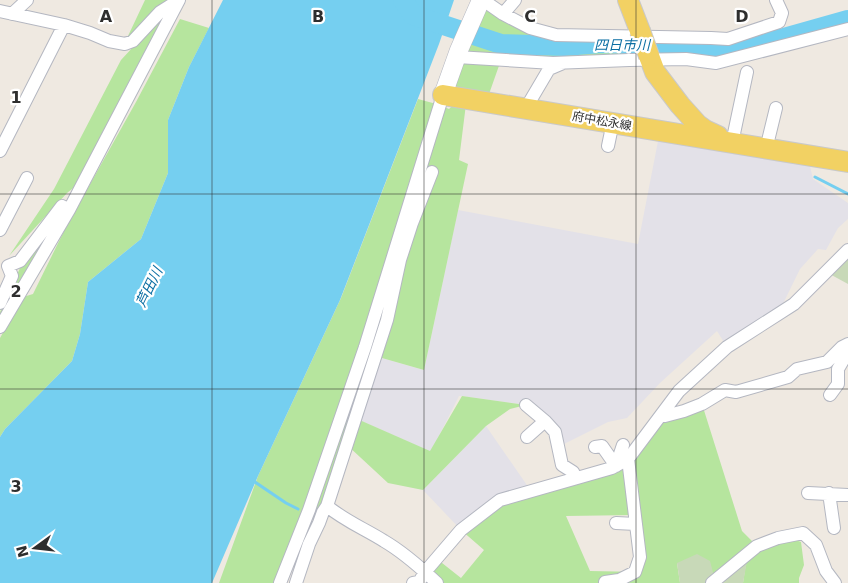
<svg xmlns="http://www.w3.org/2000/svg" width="848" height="583" viewBox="0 0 848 583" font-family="'DejaVu Sans','Noto Sans JP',sans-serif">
<rect width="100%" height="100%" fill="#efe9e1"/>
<path fill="#e3e1e8" d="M659,136l150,26 4,17 35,24v16l-10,9 -12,22 -8,-1 -18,20 -22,45 -51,33 -10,-16 -57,52 -33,35 -19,4 -50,25 -3,-15 -29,-27 -64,-9h-3l-28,56 -76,-34 20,-62 49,14 34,-160 180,34z
M486,426l45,65 -70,39 -38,-40z"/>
<path fill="#b6e59e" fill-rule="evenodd" d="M145,0h22l-34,37 -5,-1z
M481,0l49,28 194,16 44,-9 80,-21v15l-122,31h-225l-12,34 -43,-8z
M159,19l5,1 -87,165 -10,8 -58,63 45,-67 67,-129z
M180,19l29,9 -20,39 -21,53v53l-27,66 -53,43 -8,52 -8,27 -67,68 -5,8v-99l23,-41 10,-3 33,-67 70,-125z
M418,99l22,6 9,4 7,-7 10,2 -7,56 9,4 -44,206 -49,-14 -20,62 75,33 32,-55 64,9 -16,4 -24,17 -63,64 -35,-7 -41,-38 -24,67 -12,-7 -31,78h-61l39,-107 83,-178z
M61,215l-61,101v-4l20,-44z
M702,404l40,127 15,15 36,-7 8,3 3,23 -5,13v5h-56l4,-27 -32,24 -38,-17 3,20h-243l-12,-11 12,-13 24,19 23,-28 -23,-20 39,-30 112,-32 45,-48zM635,515l7,57 -52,-1 -24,-55z"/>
<path fill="#c8d9b8" d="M848,250v34l-22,-12z
M697,554l13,7 5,19 33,-24 -5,27h-63l-3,-20z"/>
<path fill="#75cff0" d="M223,0h231l-15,44 -99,256 -82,176 -46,107h-212v-146l5,-8 67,-68 8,-27 8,-52 53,-43 27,-66v-53l21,-53z"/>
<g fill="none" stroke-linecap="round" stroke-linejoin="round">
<path stroke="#75cff0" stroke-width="3" d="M815,177l33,17
M252,480l34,23 12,6"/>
<path stroke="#75cff0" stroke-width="20" d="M403,0l10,15 88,29 63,2 37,-3 65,2 36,4 21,6 125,-35"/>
<g stroke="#b4b7c1" stroke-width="14">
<path id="street" d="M483,0l20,14 27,14 26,7 155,3 17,1 51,-17 3,-9 -6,-13
M0,11l64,14 26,8 19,8 16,3 8,-3 27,-29 16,-10
M12,14l15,-14
M503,14l12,-14
M457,57l96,6 76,-3 57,-1 30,4 132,-34
M526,108l23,-39 14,-6
M732,143l15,-71
M608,146l5,-24
M766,149l10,-41
M0,151l64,-126
M0,230l27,-52
M0,303l12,-27 -4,-10 12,-5 42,-55 7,4
M0,327l69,-117 110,-210
M830,395l8,-11v-15l10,-17
M526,405l19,16 10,11 7,33 11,7 3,6
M662,414l3,2 19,-5 18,-7 23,-14 11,2 52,-15 9,-8 30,-7 15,-15 6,-3
M527,437l18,-16
M595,447l7,-1 14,20
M616,466l7,-21
M808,493l40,2
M829,493l5,35
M327,506c18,15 38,23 57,35 19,11 37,27 53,42
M616,523l20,1
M605,582l14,-2 16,-8 5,-15 -12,-98
M280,583l29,-73 56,-163 78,-252
M296,583l13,-39 10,-21 4,-11 4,-6 60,-186 13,-60 12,-37 20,-51
M413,583l6,-1 6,-10 36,-42 39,-30 112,-32 16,-9 51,-68 48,-44 67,-43 54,-54
M712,583l45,-37 21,-8 25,-5 13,12 10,26 9,12"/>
</g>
<g stroke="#b4b7c1" stroke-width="19">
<path id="secondary" d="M443,95l16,-45 22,-50"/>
</g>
<g stroke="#c9c9c9" stroke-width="22">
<path id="primary" d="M628,0l12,31
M649,56l6,16 25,33 18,20 7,5 13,6
M443,95l405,67"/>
</g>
<use href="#street" stroke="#fff" stroke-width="12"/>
<use href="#secondary" stroke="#fff" stroke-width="18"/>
<use href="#primary" stroke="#f2d163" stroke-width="20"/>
<g stroke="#c9c9c9" stroke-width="22" stroke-linecap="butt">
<path id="primary-bridge" d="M640,31l9,25"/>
</g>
<use href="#primary-bridge" stroke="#f2d163" stroke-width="20"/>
</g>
<path fill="none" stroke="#2e2e2e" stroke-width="1" stroke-opacity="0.55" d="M212,0v583M424,0v583M636,0v583M0,194h848M0,389h848"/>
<g text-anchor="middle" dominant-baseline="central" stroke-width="4.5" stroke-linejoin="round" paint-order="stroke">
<g font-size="12" fill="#2e2e2e" stroke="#fff">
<text transform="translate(602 121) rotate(10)">府中松永線</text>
</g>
<g font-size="14" font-style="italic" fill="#0d6fa3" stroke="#fff">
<text x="622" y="45">四日市川</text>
<text transform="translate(149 287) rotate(-64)">芦田川</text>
</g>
</g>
<g font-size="16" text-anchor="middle" font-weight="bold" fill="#2e2e2e" stroke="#fff" stroke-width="4.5" stroke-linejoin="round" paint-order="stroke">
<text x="106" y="22">A</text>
<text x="318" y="22">B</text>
<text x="530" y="22">C</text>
<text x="742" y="22">D</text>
<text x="16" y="103">1</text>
<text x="16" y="297">2</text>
<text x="16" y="492">3</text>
</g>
<g transform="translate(35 548) rotate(255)" stroke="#ffffff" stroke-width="4" paint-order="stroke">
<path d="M0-4L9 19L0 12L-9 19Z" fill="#2e2e2e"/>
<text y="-8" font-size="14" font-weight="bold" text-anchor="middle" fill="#2e2e2e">N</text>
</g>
</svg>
